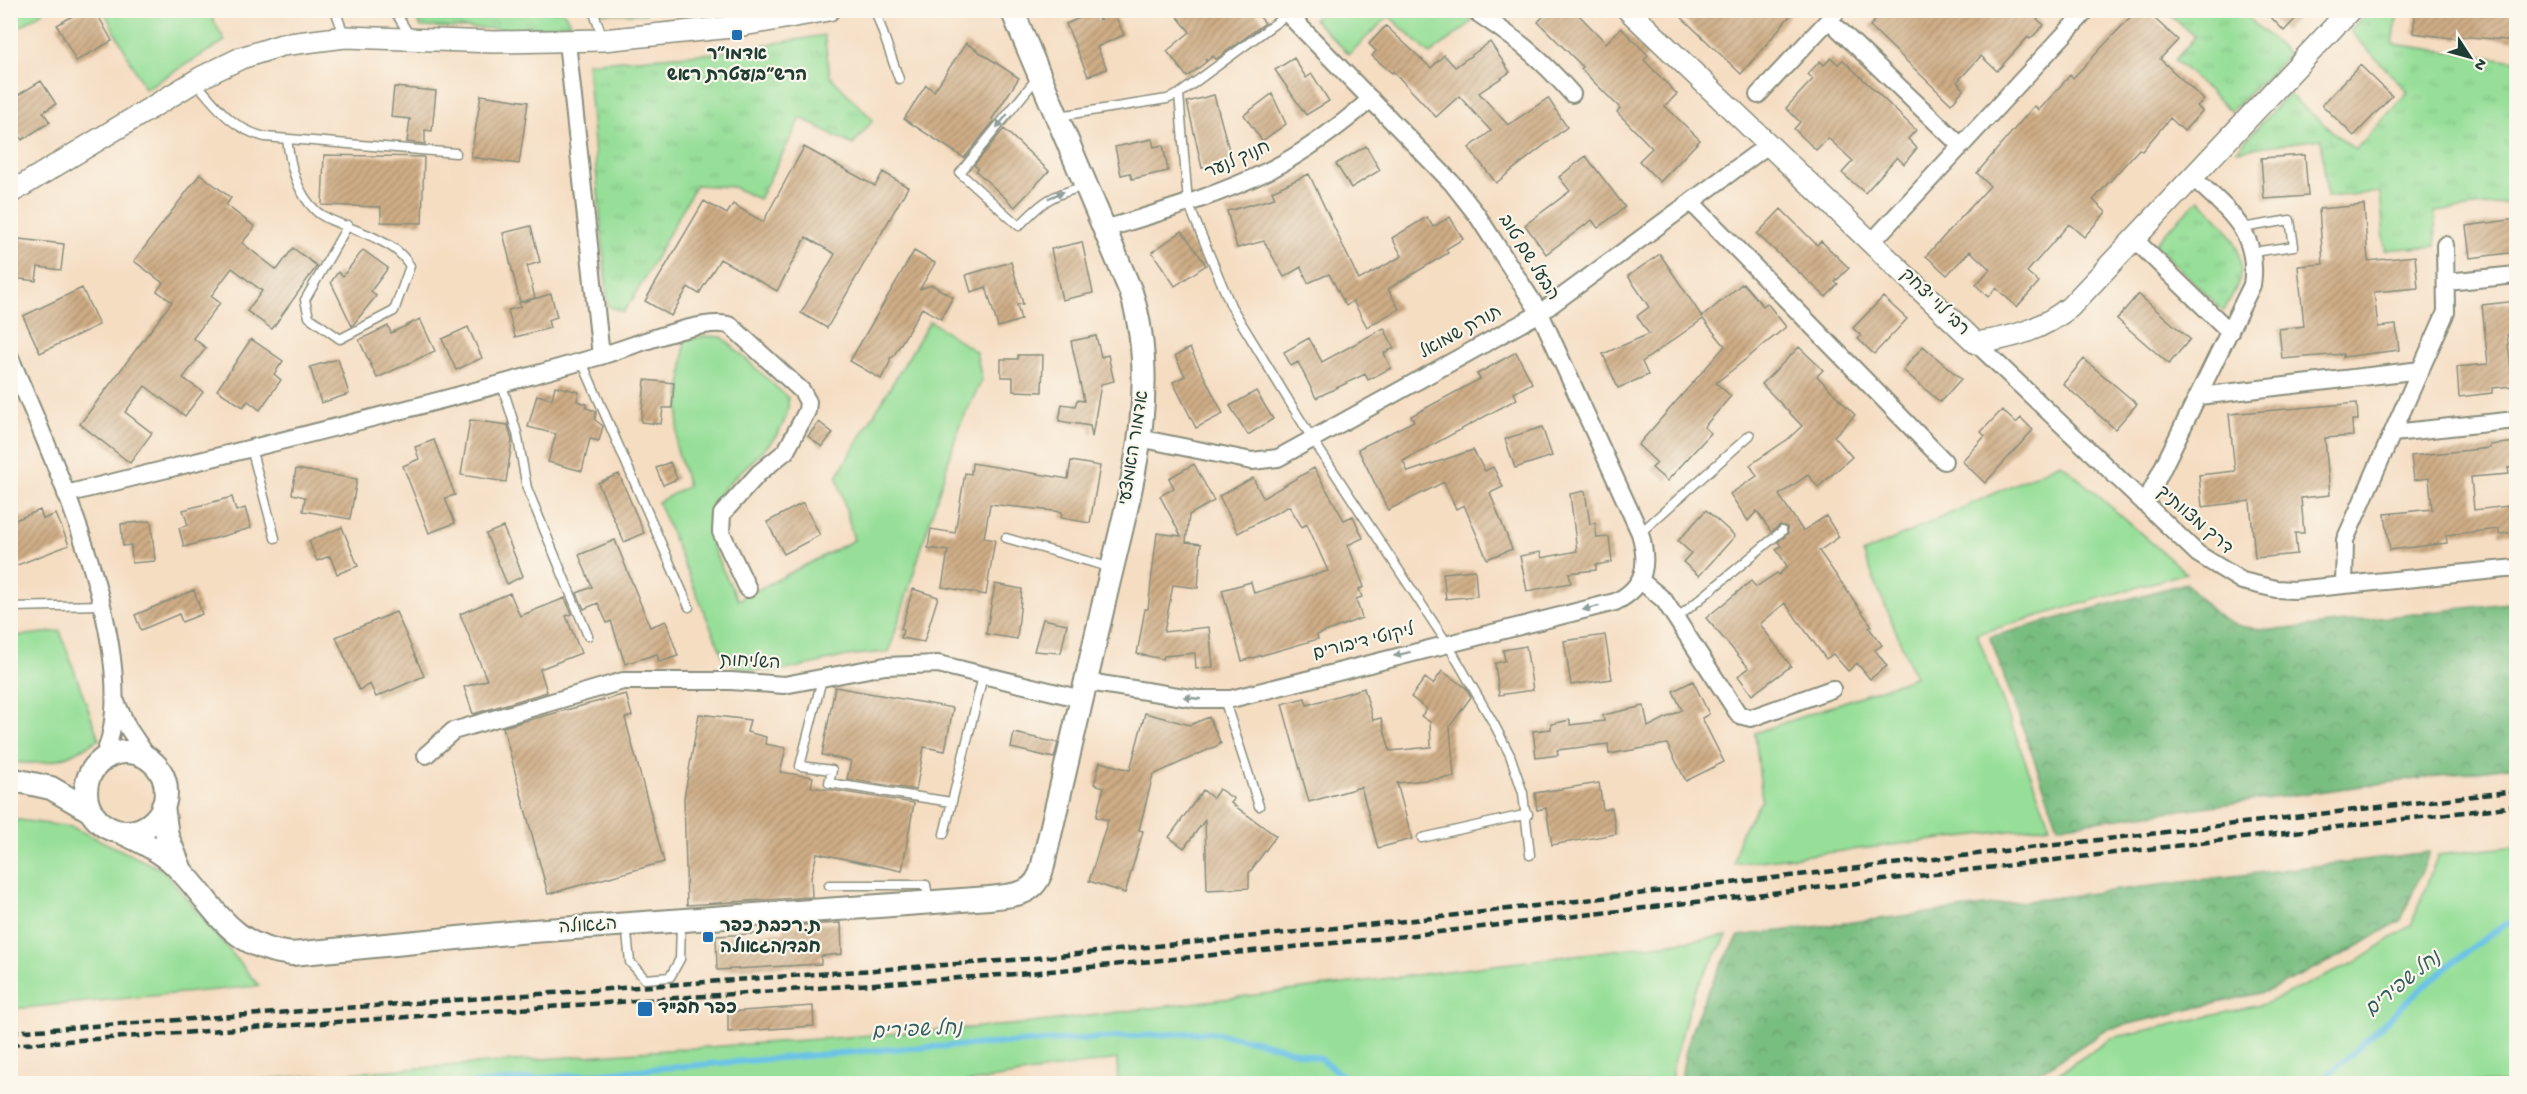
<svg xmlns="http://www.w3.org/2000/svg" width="2527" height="1094" viewBox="0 0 2527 1094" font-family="'Gochi Hand','Playpen Sans Hebrew',sans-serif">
<defs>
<pattern id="forest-crowns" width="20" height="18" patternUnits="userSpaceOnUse" patternTransform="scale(1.5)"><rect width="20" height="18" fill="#79be81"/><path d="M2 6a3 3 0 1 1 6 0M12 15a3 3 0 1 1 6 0" fill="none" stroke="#639c6a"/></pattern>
<pattern id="park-tufts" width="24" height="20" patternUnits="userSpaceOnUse" patternTransform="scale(1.5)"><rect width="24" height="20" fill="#97df99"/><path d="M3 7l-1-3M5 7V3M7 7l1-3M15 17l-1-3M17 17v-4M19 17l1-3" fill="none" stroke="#82c084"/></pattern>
<pattern id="building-hatch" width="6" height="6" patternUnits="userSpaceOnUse" patternTransform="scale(1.5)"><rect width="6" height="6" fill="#cfad86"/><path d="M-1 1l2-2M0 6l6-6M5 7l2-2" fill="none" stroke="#a78e6e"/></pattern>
</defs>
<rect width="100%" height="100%" fill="#fbf7ec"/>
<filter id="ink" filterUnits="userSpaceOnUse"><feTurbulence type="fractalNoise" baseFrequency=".0167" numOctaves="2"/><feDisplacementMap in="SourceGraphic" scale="12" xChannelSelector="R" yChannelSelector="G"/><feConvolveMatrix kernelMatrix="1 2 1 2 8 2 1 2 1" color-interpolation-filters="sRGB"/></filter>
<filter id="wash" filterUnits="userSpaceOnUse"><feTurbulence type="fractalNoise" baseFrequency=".008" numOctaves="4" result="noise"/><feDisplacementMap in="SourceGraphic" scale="24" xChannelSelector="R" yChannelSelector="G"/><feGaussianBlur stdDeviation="1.35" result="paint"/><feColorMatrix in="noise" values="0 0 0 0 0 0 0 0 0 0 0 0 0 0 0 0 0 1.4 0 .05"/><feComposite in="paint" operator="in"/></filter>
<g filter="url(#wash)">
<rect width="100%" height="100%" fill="#f5ddc2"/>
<path fill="#97df99" stroke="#5b8e66" stroke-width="1.5" d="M11,10h33v1l-33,22z
M1456,10l16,12 -42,32 -41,-38 -40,38 -36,-35 11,-8z
M104,11h104l17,30 -80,48z
M930,321l46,31 6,28 -23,47 -70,225c-14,1 -28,2 -42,4 -41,8 -81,27 -122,5l-67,-159 30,-16 -12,-40 9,-106 21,-4 16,1 66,61c5,55 -84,79 -79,129 2,26 18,50 29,73l116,-60 -17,-64z
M2061,463l125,110 -209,61 73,192 -316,38 6,-30 22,-34 -7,-67 160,-56 -52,-124z
M60,631l39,108c-35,21 -48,27 -88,23v-125z
M11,819l61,8 91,43 96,116 -248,23z
M2516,846v234l-5,3h-467l68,-45 152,-34 90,-41 57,-38 27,-70z
M1727,936l-34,57 -21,77v13l-554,1 -1,-25 -159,25 -745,-1 811,-59z"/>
<path fill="url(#forest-crowns)" stroke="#4c7e5a" stroke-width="1.5" d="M2186,583c35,38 39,45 91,47l239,-28v164l-458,60 -68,-189z
M2430,852l-29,68 -53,32 -80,39 -160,38 -85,54h-342c4,-54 30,-102 58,-147z"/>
<path fill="url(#park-tufts)" stroke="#5b8e66" stroke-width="1.5" d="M421,10l142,1 8,13 -51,5 -99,-2 -8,-13z
M597,11h47l2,3 -48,-1z
M2165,11h76l48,44 -58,56 -56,-51 20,-23z
M2367,11h31l-5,33 123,17v141l-81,10 1,34 -51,4 -5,-58 -53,5 -6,-58 -84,11 51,-56 67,56 53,-58 -58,-61z
M824,35l6,41 43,44 -20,25 -52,-27 -42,81 -26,-12 -37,-2 -62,112 -11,15 -15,-6 -21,-243 127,-10z
M2199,199c21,20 46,45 41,77 -2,11 -11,24 -16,35l-70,-67z"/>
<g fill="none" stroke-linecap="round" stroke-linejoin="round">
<path stroke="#6ac2e7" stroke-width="6" d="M472,1084l405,-34 333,-18 51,10 60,17 32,25
M2317,1084c31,-24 57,-52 86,-79 34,-31 74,-63 113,-87"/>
</g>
<g id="blocks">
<path fill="url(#building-hatch)" d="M83,10h12l17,31 -36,20 -19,-36z
M1172,10h82l11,13 -49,36 -3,-3 -6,5 -2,-3 1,4 -19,15 -20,-26 23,-19z
M1549,10h25l32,33 15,-15 27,27 -4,5 33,34 -12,12 35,34 -40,42 -21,-21 13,-13 -35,-36 3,-4 -39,-39 2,-2 -45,-45z
M1674,10h121l-54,64z
M1884,10h160l-7,9 7,6 -14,14 -2,-2 -31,34 -16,-15 -24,26 7,7 -13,15 -81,-78z
M2137,10h8l33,30 -18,19 44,41 -7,6 5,5 -18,20 -14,-13 -28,33 -3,-2 -46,51 13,12 -22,25 -15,-13 -42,48 12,10 -22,25 -21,-19 -8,9 -12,-12 14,-16 -20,-18 -23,24 -21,-19 64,-70 -13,-13 57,-67 5,4 31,-35 3,3z
M2264,10h40l-20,21z
M2416,10h28l43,6 1,-6 29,3v28l-58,-5v3l-46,-6z
M1095,11l4,9 15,-7 10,22 -27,12 10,22 -19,7 -22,-52z
M1386,26l45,42 13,-13 11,12 35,-25 20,30 -31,21 29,32 40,-27 19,29 -71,56 -27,-35 22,-17 -32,-35 -23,21 -43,-46 -1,2 -20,-17 4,-5 -7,-7z
M966,43l53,35 -27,41 2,2 -30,37 -60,-39 22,-34 8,6z
M1294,58l12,20 6,-4 17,27 -23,14 -31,-45z
M1831,58l7,6 5,-4 73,70 -8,9 9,9 -13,16 -7,-7 -32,36 -23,-20 11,-12 -25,-23 -12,12 -22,-21 6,-7 -14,-14 27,-29 -5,-5 12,-13 4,4z
M2360,65l32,31 -38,40 -32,-31z
M41,81l15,23 -13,8 7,10 -28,18 -12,-19v-21z
M394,87l42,4 -4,40 -7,-1v14l-18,-2 3,-23 -19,-2z
M1272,94l14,30 -24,17 -18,-26z
M481,95l47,7 -9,62 -48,-7z
M1214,95l18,66 -30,7 -15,-66z
M1004,129l45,42 -34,36 -39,-36 2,-3 -4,-3z
M1152,139l2,8 9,-2 5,26 -36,8 -2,-6 -9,2 -6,-28z
M1366,146l14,24 -29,18 -15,-24z
M804,147l71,39 8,-14 25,15 -81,141 -26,-15 34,-59 -29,-17 -29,54 -57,-32 -21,35 -11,-7 -17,29 -26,-15 59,-100 23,13 6,-10 30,18z
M324,155l100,2 -2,66 -41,-1v-15l-59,-2z
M2305,155l3,41 -44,3 -3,-41z
M1586,156l39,51 -27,21 -6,-8 -46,34 -21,-29 45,-34 -11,-14z
M200,174l31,24 -5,7 29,22 -13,16 35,27 16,-22 24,18 -45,63 -25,-18 15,-20 -30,-23 -21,28 9,7 -27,35 13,10 -23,30 20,14 -18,24 -40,-30 -20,26 27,21 -22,30 -50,-39 92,-122 -15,-11 6,-8 -29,-22z
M1309,174l50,106 43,-24 -10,-18 35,-21 6,10 17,-10 13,22 -17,10 2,4 -60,36 11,20 -32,18 -14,-26 -7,5 -17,-32 -21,9 -7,-16 -17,10 -20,-36 -27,7 -10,-37 48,-13 -3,-7z
M2364,205l4,56 47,-5 3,32 -44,4 4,35 18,-2 3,25 -56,7v-3l-61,5 -3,-30 25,-3 -6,-60 25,-2 -4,-55z
M1781,209l36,36 4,-4 28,27 -14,14 3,2 -12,13 -69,-63z
M2517,219v33l-47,6 -4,-32z
M531,226l9,36 -13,4 8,32 -15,4 -17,-69z
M1182,231l24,34 -31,21 -23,-34z
M19,239l45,5 -3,26 -23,-3 -2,14 -22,-3z
M1082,242l11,51 -31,7 -11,-51z
M363,250l25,18 -17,23 5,5 -24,30 -21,-44 7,-10 5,4z
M914,251l21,12 -15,26 12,-4 21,12 -12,22 -19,-11 -29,49 -3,1v4l-9,17 -31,-18z
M1660,254l42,63 41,-34 20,23 4,-3 19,24 -70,56 15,13 -27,31 7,6 -44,48 -15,-13 5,-5 -19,-18 87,-99 -22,-27 -61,43 6,13 -30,13 -15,-34 46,-20 -12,-18 12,-9 -21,-31z
M1011,262l12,42 -6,1 4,15 -23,7 -12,-40 -15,5 -5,-17z
M82,288l17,37 -59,28 -17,-37z
M551,294l6,23 -9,3 2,8 -35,9 -7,-27 12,-3 -1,-4z
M2138,294l52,45 -21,25 -52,-45z
M1883,297l24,22 -33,35 -16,-15 3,-3 -8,-8z
M2517,301v33l-10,1 6,51 -21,2v5l-33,4 -2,-30 31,-3 -6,-59z
M420,319l15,32 -58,27 -18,-38 29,-14 3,7z
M468,327l14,31 -26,12 -14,-31z
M1384,328l10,20 -10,5 7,15 -23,12 -3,-6 -49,24 -18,-36 -7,4 -7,-14 25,-14 13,24z
M1096,336l5,21 7,-2 6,26 -13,3 -9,53 -2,-11 -31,-5 3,-17 13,2 2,-6 7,1 -13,-60z
M251,339l32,22 -9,13 7,6 -21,30 -12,-9 -5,6 -26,-17z
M1923,346l38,33 -21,23 -37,-32z
M1799,347l24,23 -6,6 38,39 -21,21 18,21 -34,30 -10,-12 -29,20 24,36 23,-15 13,21 -20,14 53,75 -3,2 13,17 -7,5 12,16 -17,13 -13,-16 -9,8 -15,-17 -7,5 -41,-56 -25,21 31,42 -39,29 -14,-19 11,-8 -43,-50 45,-37 5,6 21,-14 2,2 8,-9 -11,-17 5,-3 -3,-4 10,-8 -1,-7 -7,-2 -9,7 -14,-21 -9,10 -18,-27 27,-18 -7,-11 38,-26 14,-13 -40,-42z
M1190,348l33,66 -27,14 -23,-46 12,-6 -10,-20z
M1516,352l16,31 -18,10 3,6 -114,62 5,11 65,-22 12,21 8,-4 10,20 -13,6 22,56 -25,10 -23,-54 -8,4 -12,-27 -56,28 -30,-61 56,-28 -3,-5 69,-37 -3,-5z
M1018,355h25l-1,37 -29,-1v-14h-12v-18h17z
M338,359l11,35 -28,9 -11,-36z
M2084,359l53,45 -22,25 -52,-45z
M645,380l29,3 -2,25h-9l-2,16 -20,-2z
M555,386l24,6 -2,9 10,3 -1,4 10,3 -1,9 8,6 -4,15 -9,-2 -8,32 -34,-9 8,-28 -28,-7 9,-32 15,4z
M1256,391l17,28 -25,16 -18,-29z
M2357,403l1,17h-6l1,16 -28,2 5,57 -29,3 3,35h-9l2,21 -42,4 -5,-57 -48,6 -3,-32 36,-4 -6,-57z
M2002,410l14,13 5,-5 12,12 -48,53 -23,-22 23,-25 -4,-4z
M470,420l38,5 4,16 -6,41 -45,-7z
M819,422l14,11 -11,14 -14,-11z
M1542,427l10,29 -37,12 -10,-29z
M434,440l21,55 -10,3 10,25 -26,10 -26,-67 16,-7 -4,-12z
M2517,442v25l-9,1 1,6 -38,3 3,33 43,-5v27l-18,2v-5l-53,6 1,8 -57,7 -5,-36 47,-5 -3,-31 -15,2 -3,-24 79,-8v-3z
M1071,461l29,5 -10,57 -29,-5 1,-6 -72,-8 -6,34 11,2 -9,55 -44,-8 6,-36 -20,-3 3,-19 24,4 10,-60 6,1 1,-11 96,16z
M670,462l7,17 -14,6 -7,-17z
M1194,464l20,37 -25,14 -3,27 15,2 -3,44 -25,-3 -9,47 45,-5 4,40 -17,2 -1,-16 -31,3 -1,3 -26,-5 8,-45h3l9,-76 24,3 -21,-40 14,-8 -5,-10z
M1314,468l30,52 9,-4 10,22 -15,7 16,42 -5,2 3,8 -6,2 6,19 -45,17 1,4 -76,22 -20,-71 29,-8 3,11 74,-22 -21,-47 -5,3 -13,-21 -51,27 -19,-37 34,-18 10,20z
M296,469l61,10 -7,40 -47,-8 2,-14 -13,-3z
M619,474l25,59 -20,9 -26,-59z
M1585,491l5,33 5,-1 2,15 12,-1 3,25 -16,3v5l-27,3 2,10 -44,8 -7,-35 20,-4 2,6 35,-7 -7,-57z
M232,497l4,14 9,-3 6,20 -67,19 -5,-19 9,-3 -5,-15z
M803,503l17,32 -36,19 -17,-32z
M40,510l3,9 13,-5 13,31 -59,23v-46z
M1706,510l29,26 -36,40 -16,-14 8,-9 -13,-12z
M151,521l4,40 -23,2 -1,-18 -8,1 -2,-22z
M342,527l16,39 -21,8 -7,-18 -13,5 -8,-20z
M503,527l20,49 -16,8 -21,-50z
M615,540l35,87 16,-6 12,35 -19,6 -2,-8 -32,10 -14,-43 -4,2 -9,-20 -14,6 -7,-16 15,-6 -13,-32z
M1475,570l2,26 -31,3 -3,-26z
M995,584l27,5 -5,50 -31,-5z
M913,589l25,8 -14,45 -23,-4 2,-8 -2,-1z
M194,590l8,24 -20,8 -3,-8 -38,16 -6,-15z
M510,593l10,23 45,-18 7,16 -6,2 15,37 -41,16 7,23 -74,22 -9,-27 23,-7 -27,-66z
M396,612l28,64 -48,21 -6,-13 -11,6 -23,-53z
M1043,619l24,5 -6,29 -27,-2z
M1605,635l7,44 -41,6 -7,-44z
M1526,646l7,44 -34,5 -4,-32 10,-2 -2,-11z
M1442,671l24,17 5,9 -21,29 4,51 -57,6 15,56 -34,9 -17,-61 -52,15 -27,-98 23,-6 2,7 57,-17 9,32 8,-2 9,33 41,-4 -1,-25 -9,-6 6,-7 -16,-12 14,-19 8,6z
M1693,681l16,33 -7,4 22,44 -38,19 -19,-37 -58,10 -1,-10 -51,6 1,5 -22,3 -3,-27 18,-2v-5l19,-4v5l34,-4 -1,-6 41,-9 4,21 34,-17 -9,-19z
M835,687l118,21 -8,43 -21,-4 -8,43 -69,-11 4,-18 -29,-6z
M626,694l6,22 -7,2 39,144 -116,32 -45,-167z
M1145,713l45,12 19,-8 12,27 -68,31 -14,55 4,1 -18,62 -36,-12 19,-61 -12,-3 8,-30 -10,-3 6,-22 30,8z
M699,714l51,6 -3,12 19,5 -1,7 21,4 -6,24 33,5 -2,10 103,16 -12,68 -85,-18 -6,24 1,20 -125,8 -3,-107z
M1014,733l44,10 -4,15 -43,-10z
M1599,783l4,27 9,-2 4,26 -64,11 -6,-37 -9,2 -2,-17z
M1219,789l15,10 -3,4 45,33 -27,37v15l-42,2 -2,-70 -21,28 -15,-11 34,-47 10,8z
M841,923l1,31 -21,2v8l-104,6 -1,-34 68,-4v-6z
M813,1006l1,20 -86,6v-20z"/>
</g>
</g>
<g filter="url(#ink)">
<use href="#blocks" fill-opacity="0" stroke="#8a8d7b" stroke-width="1.5"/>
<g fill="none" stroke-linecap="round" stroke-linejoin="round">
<g stroke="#8a8d7b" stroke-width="11">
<path id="service" d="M335,10l10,27
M394,10l16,26
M593,10l10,29
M875,10l24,69
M1037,78l-77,95 59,53c25,-26 32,-31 67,-40
M195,81c21,25 37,48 70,56l191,16
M1179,94l9,109 43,103 80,131 136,206 48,83 15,29 13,38 7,62
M1059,116l108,-17 12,-5 109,-80
M287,139c3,25 9,53 29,72 13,12 46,19 63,29 14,7 22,12 31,26l-16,45 -54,28 -31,-22 -4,-17 43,-75
M2242,228l48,-8 4,26 -41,6
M582,362l107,245
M502,385l15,48 10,55 61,148
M251,448l24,90
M1640,533l110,-98
M1006,538l106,30
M10,607l93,-2
M1676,619l106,-88
M822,679l-22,87 32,4 -3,13 122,19
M1224,699l35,107
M944,834l39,-158
M1422,838l106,-24
M829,885h97l3,17
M626,924l4,38 15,17 25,-2 10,-18 1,-36"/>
</g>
<g stroke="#8a8d7b" stroke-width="20">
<path id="minor" d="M1473,10c42,28 66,46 99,84
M1829,20l132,126
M567,42l34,314
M1758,95l80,-85
M1691,202l253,259
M1105,229c56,-17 112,-33 165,-59 37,-19 70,-44 101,-71
M2134,239l96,93
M1871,243l216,-233
M2447,282l69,-7
M1976,343l222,211 44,27 34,8 18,1 222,-22
M10,357c40,97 138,302 93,401
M2199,396l222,-26
M2393,433l123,-13
M1139,438l113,23 26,-3 262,-145 228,-168
M66,494c177,-44 355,-86 531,-137 29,-8 110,-42 134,-31l71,65 6,11 -1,9 -21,40 -27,22 -37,41 -1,18 27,57
M2145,504l107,-219c7,-46 -17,-70 -50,-99
M1641,581l23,19 75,115 12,3 81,-29
M2344,585l1,-45 101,-228 -1,-67
M1088,682l109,17h34l384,-97c31,-15 34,-38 25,-69l-100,-220 -63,-98 -25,-32 -168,-173
M116,702l12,26 21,31
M426,755l27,-24 170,-50h108l53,4 101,-19 53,-2 144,35"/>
</g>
<g stroke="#8a8d7b" stroke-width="24">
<path id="tertiary" d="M1628,10l348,333c36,-5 65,-13 94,-36l280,-297
M10,193l192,-116 39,-19 41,-13 63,-8 150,5 108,-2 129,-13 97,-17"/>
</g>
<g stroke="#8a8d7b" stroke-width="26">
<path id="secondary" d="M86 792a40 40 0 1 1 80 0a40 40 0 1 1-80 0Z
M10,779l41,9 38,22
M163,806l4,30 13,32
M121,832c17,8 34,16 49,28 44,40 54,87 122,94l227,-22 470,-34c25,-3 45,-2 53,-29 21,-90 42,-178 62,-267 23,-101 59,-208 27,-310l-119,-282"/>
</g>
<use href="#service" stroke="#fff" stroke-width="8"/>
<use href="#minor" stroke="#fff" stroke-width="16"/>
<use href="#tertiary" stroke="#fff" stroke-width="21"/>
<use href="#secondary" stroke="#fff" stroke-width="22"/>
<path stroke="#1f3d34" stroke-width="4.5" stroke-dasharray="9 4.5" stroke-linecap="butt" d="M10,1032l1017,-73 379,-38 1110,-130
M10,1045l1020,-72 375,-37 1111,-130"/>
</g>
<defs><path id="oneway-solid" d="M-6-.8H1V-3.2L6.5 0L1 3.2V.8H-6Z" transform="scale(1.5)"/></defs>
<g fill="#8f9e9a">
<use href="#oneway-solid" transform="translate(1002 121) rotate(129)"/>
<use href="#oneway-solid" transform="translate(1056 195) rotate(-23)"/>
<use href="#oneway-solid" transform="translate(1591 608) rotate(166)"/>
<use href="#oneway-solid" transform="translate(1402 654) rotate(166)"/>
<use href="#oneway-solid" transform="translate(1192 698) rotate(-172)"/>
</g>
</g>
<g fill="#1f6fb2" stroke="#fbf7ec" stroke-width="2">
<rect x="731" y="29" width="12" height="12" rx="3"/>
<rect x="702" y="931" width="12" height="12" rx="3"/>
<rect x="637" y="1001" width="16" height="16" rx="3"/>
</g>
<g text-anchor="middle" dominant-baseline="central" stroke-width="4.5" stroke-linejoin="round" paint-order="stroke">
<g font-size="18" font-weight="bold" fill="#1f3d34" stroke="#fbf7ec" text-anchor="start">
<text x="737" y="55" text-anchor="middle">אדמו״ר<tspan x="737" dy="21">הרש״ב/עטרת ראש</tspan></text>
<text x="720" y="927">ת.רכבת כפר<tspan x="720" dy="21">חבד/הגאולה</tspan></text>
<text x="658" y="1009">כפר חב"ד</text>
</g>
<g font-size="18" fill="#1f3d34" stroke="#fbf7ec">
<text transform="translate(1238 161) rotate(-24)">חנוך לנער</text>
<text transform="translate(1528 258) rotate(58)">הבעל שם טוב</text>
<text transform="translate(1934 303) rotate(44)">רבי לוי יצחק</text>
<text transform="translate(1461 333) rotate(-29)">תורת שמואל</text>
<text transform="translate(1135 448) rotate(-81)">אדמור האמצעי</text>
<text transform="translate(2194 521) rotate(41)">דרך מצוותיך</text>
<text transform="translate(1364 643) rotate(-14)">ליקוטי דיבורים</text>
<text transform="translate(750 663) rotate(3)">השליחות</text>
<text transform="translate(588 927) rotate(-4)">הגאולה</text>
</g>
<g font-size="20" font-style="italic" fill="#325e61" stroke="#fbf7ec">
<text transform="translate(2404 985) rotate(-39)">נחל שפירים</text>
<text transform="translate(917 1032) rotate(-3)">נחל שפירים</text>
</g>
</g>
<rect width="2527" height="1094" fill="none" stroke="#fbf7ec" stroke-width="36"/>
<g transform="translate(2470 57) rotate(126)" stroke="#fbf7ec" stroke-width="4.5" paint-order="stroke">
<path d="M0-4.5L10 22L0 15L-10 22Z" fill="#1f3d34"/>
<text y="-9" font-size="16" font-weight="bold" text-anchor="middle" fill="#1f3d34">N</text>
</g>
</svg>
